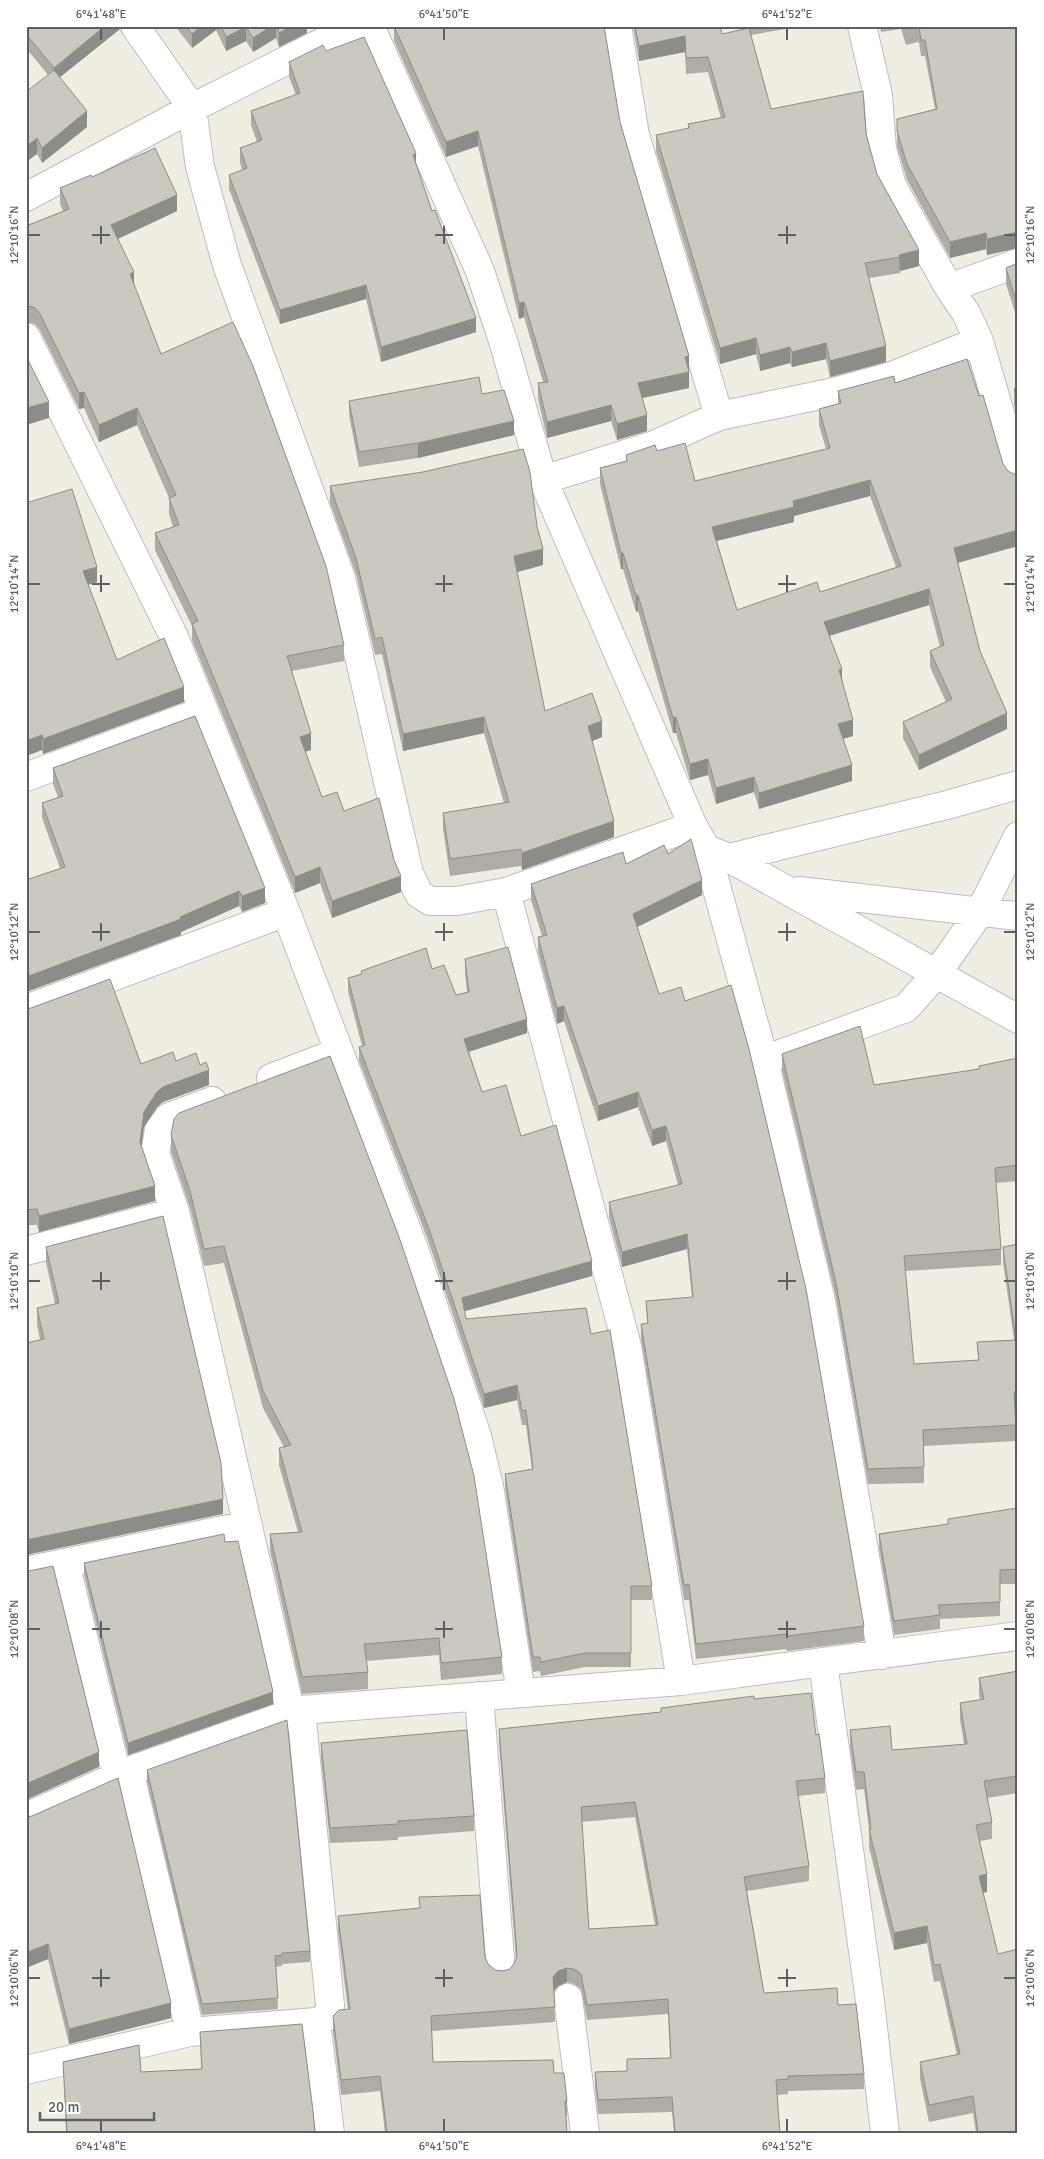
<svg xmlns="http://www.w3.org/2000/svg" width="1044" height="2159" viewBox="0 0 1044 2159" font-family="Signika,sans-serif">
<rect width="100%" height="100%" fill="#f0eee3"/>
<g fill="none" stroke-linecap="round" stroke-linejoin="round">
<g stroke="#bbbdc4" stroke-width="30">
<path id="minor" d="M135,26l57,82 8,59 27,98 114,313 68,295 10,21 11,7h27l49,-9 187,-66
M370,26l110,245 24,73 39,136 150,346 13,23 58,211 57,241 61,354
M617,26l18,109 84,281
M862,26l16,69 4,54 10,37 57,102 17,25 13,28 39,134
M26,197l166,-89 133,-67 34,-15
M949,288l69,-25
M26,337l148,300 112,275 128,337 63,187 12,50 32,207
M543,480l111,-35 65,-29 111,-23 62,-17 87,-35
M26,777l178,-66
M706,849l23,9 289,161
M729,858l218,-53 71,-20
M799,891l219,25
M506,892l121,454 54,335
M26,1009l260,-97
M764,1060l142,-52 31,-35 43,-61 38,-76
M271,1078l68,-26
M212,1101l-43,16 -10,13 -4,23 20,59 14,58 102,444
M26,1251l149,-39
M65,1563l52,212
M26,1571l222,-46
M823,1663l47,338 15,132
M479,1696l22,275
M129,1771l35,145 26,116
M26,1817l103,-46 172,-61 380,-29 337,-45
M568,1998l17,135
M316,2022l14,111
M26,2070l164,-38 126,-10c10,-4 13,-6 14,-17l-29,-295"/>
</g>
<use href="#minor" stroke="#fff" stroke-width="28"/>
</g>
<path fill="#afaca5" fill-rule="evenodd" d="M26,26h94v3l-60,48 27,50 -45,36 -5,-9 -11,8 22,-87 -22,-27z
M175,26h132v7l-28,14 -3,-9 -23,14 -7,-11 -20,10 -10,-21 -24,18z
M394,26h210l16,96 69,250h-1l1,16 -47,10 5,33 -30,9 -6,-19 -64,17 -9,-39v-16l5,-1 -19,-65 -5,2 -41,-173 -32,11 -52,-116z
M633,26h87l2,8 23,-5v-3h58l-52,9 20,74 95,25 11,40 42,92 -19,5v2l-31,5 17,84 -56,15 -4,-18 -34,8 -2,-4 -30,8 -4,-17 -36,10 -64,-213v-16l32,-6v-5l33,-6 -13,-46 -22,2 -1,-22 -46,9z
M880,26h138v222l-31,7 -1,-6 -36,9 -43,-78 -10,-34v-27l38,-10 -10,-53h-4l-2,-14 -13,3 -5,-16 -20,3z
M326,51l90,115 16,45 44,121 -95,30 -15,-63 -86,25 -51,-135v-14l13,-5 -2,-8v-14l17,-6 -6,-17v-14l45,-16 -7,-18v-15z
M92,177l85,34 -59,28 16,46 27,69 183,291v16l-52,10 19,79 -6,2 17,45 22,14 57,81 -69,26 -12,-35 -25,10 -103,-253v-14l-37,-76v-17l18,-6 -4,-13v-16l-32,-73 -38,17 -15,-34 -5,1 -39,-79 -5,-6 -9,-2v-96l37,-15 -3,-7v-16z
M1018,263v59l-12,-38v-16z
M895,383l63,180 22,88 27,78 -88,41 -16,-32v-16l43,-20 -16,-35v-16l10,-4 -11,-42 -99,31 12,43 11,57 -10,3 9,42 -93,28 -5,-17 -38,12 -8,-29 -18,5 -2,-6 -12,-41h-3l-35,-122 -2,1 -13,-43h-2l-21,-85v-16l26,-7v-6l31,-4 38,30 131,-32 -7,-24v-16l19,-5v-13zM870,496l26,71 -76,25 -83,18 -20,-69 77,-19v-6z
M1018,388v30l-4,-13v-16z
M482,394l32,41 -96,23 -59,9 -10,-52v-14z
M330,486l213,79 -26,7 28,139 57,26 -10,4 22,96 -92,33 -1,-4 -71,10 -7,-47v-16l61,-10 -20,-70 -81,18 -21,-97 -7,1 -19,-81 -26,-71z
M26,503l71,79 -9,3 29,75 67,42 -141,52 -1,-4 -16,6z
M53,768l212,135 -23,9 -3,-6 -58,26v3l-155,57v-112l34,-12 -18,-50v-15l16,-6 -5,-13z
M668,854l34,41 -65,32 227,699v15l-77,10 -1,-2 -90,10 -7,-59h-5l-43,-261v-15l6,-1 -1,-22 46,-4 -5,-48 -65,18 -13,-50v-15l69,-17 -12,-44 -14,5 -14,-39 -40,14 -34,-100 -7,3 -19,-72v-15l4,-1 -11,-36v-16z
M465,959l62,74 -58,19 13,40 39,44 71,140 -128,35 2,8 125,15 61,252v14h-21v67h-46l-44,9 -1,-5 -7,1 -28,-184v-14l27,-5 -6,-44h-4l-5,-25 -33,8 -55,-165 -70,-182v-14l3,-1 -14,-54v-14l13,-4v-3l71,-2 24,26 11,-3 -2,-18z
M26,1009l115,55 35,-3 24,4 9,20 -46,17 -6,5 -13,20 -3,19 14,55 -116,31 -2,-7h-11z
M782,1054l92,31 105,-16v-3l39,-8v123l-22,2 5,66v16l-96,6 9,93 64,-4 -1,-18 37,-2 -11,-78v-15l15,-3v163h-3l1,34 -92,5v37l-56,1 -32,-186 -54,-228z
M171,1135l331,522v17l-61,6 -2,-25 -73,6 2,11v17l-66,5 -32,-143v-17l28,-2 -19,-67v-17l5,-1 -21,-39 -39,-145 -20,3 -14,-58 -19,-56z
M46,1247l177,267 -183,-174 -3,-16v-16l18,-4 -9,-42z
M1018,1514v70h-18v32l-60,3v10l-46,6 -15,-87v-14z
M225,1542l48,162 -145,51 -44,-180v-12z
M1018,1671v122l-31,5 5,24v17l-12,2 7,51 -4,1 35,240h-42l-3,-20 -44,9 -9,-43v-17l37,-7 -17,-74 -6,1 -7,-39 -33,7 -25,-103v-18l-5,-40 -8,1 -6,-43v-17l42,20 72,-6 -4,-24v-17l20,-3 -1,-5v-17z
M754,1699l62,36 9,43v15l-27,3 11,70v15l-62,10 17,102 74,12 26,69v15l-76,2v3l-11,1 3,38h-106l-2,-21 -74,2 -3,-27v-15l32,-1 43,-13 -2,-44 -81,6 -6,-31 -7,-5 -7,-2 -9,4 -4,5 1,31 -123,9 1,31 121,11 13,28v15h-1l1,17h-182l-5,-42 -39,4 -8,-64v-15l15,-6 -10,-79v-15l147,41 3,7 7,6 8,1 7,-2 5,-7 1,-3 -17,-215v-15l162,-17v-4zM635,1817l20,108 -66,4 -7,-107z
M321,1743l153,73v15l-76,6v3l-68,3 -9,-85z
M147,1770l163,181v11l-28,2v2l-6,1 2,42 -76,6 -55,-234z
M26,1817l145,201 -102,26 -21,-85 -22,9z
M200,2032l115,101h-249l-3,-71 78,10 60,-3z"/>
<path fill="#8e8c86" d="M105,26h15v3l-66,53v-14z
M202,26h14v4l-24,18v-14z
M272,26h4v12l-23,14v-14z
M292,26h15v7l-28,14v-14z
M246,27v14l-20,10v-14z
M685,36v16l-46,9v-15z
M87,111v16l-45,36v-15z
M478,131v15l-32,11v-15z
M37,138v16l-11,8v-15z
M416,153v15l-3,-13z
M177,195v16l-66,31v-17z
M1018,232v16l-31,7v-16z
M986,233v16l-36,9v-16z
M919,250v16l-19,5 -1,-16z
M134,272v16l-4,-14z
M366,285v14l-86,25v-14z
M524,302v15l-5,2v-16z
M476,318v14l-95,30v-15z
M756,338v16l-36,10v-16z
M826,343v16l-34,8v-15z
M886,346v16l-56,15v-16z
M790,347v16l-30,8v-16z
M689,356v16l-4,1v-16z
M689,372v16l-51,11v-16z
M84,392v16l-5,1v-16z
M49,402v16l-23,7v-17z
M611,405v16l-64,17v-16z
M137,408v17l-38,17v-17z
M647,415v16l-30,9v-16z
M514,421v14l-96,23v-15z
M870,480v16l-76,20v6l-82,20v-15l81,-26z
M1018,530v16l-64,18v-16z
M543,549v16l-29,8v-17z
M621,553h2v16h-2z
M97,567v15l-14,4v-15z
M929,589v16l-105,32v-15z
M638,595v16l-2,1v-16z
M842,669v16l-3,-15z
M184,687v15l-141,52v-15z
M1007,713v16l-88,41v-15z
M484,717v16l-81,18v-17z
M676,717v16h-3v-15z
M853,720v16l-15,4v-16z
M602,721v16l-14,6v-17z
M311,733v17l-11,3v-16z
M42,735v15l-16,6v-15z
M708,759v16l-18,5v-16z
M852,765v16l-93,28v-16z
M754,777v15l-38,12v-16z
M614,821v16l-92,33v-17z
M320,867v16l-25,10v-16z
M401,876v16l-69,26v-17z
M702,880v15l-69,34v-15z
M265,888v15l-23,9v-16z
M239,891v15l-58,26v3l-155,57v-15l154,-60z
M564,1006v15l-7,3v-16z
M527,1019v14l-63,20v-14z
M209,1070v15l-46,17 -6,5 -13,20 -4,31v-16l4,-30 13,-20 6,-5z
M638,1092v15l-40,14v-15z
M666,1126v15l-14,5v-16z
M155,1186v15l-116,31v-16z
M687,1234v15l-65,18v-15z
M592,1261v15l-130,36v-14z
M517,1385v15l-33,8v-14z
M223,1499v15l-197,41v-15z
M273,1692v12l-145,51v-12z
M99,1752v15l-73,33v-16z
M987,1874v18l-8,1v-17z
M927,1926v17l-33,7v-17z
M48,1944v15l-22,9v-15z
M567,1968v14l-9,4 -5,6v-15l5,-6z
M171,2003v15l-102,26v-15z"/>
<path fill="#cbc8c0" stroke="#8e8c86" fill-rule="evenodd" d="M26,26h79l-51,42 -28,-34z
M186,26h16l-10,8z
M221,26h51l-19,12 -7,-11 -20,10z
M277,26h15l-13,7z
M394,26h210l16,96 69,234 -4,1 4,15 -51,11 9,32 -30,9 -6,-19 -64,17 -9,-39 10,-1 -24,-80 -5,1 -41,-172 -32,11z
M635,26h85l2,8 27,-6 22,81 92,-18 3,43 11,40 42,76 -20,5 1,2 -35,6 21,83 -56,15 -4,-18 -34,9 -2,-5 -30,8 -4,-17 -36,10 -64,-213 33,-7 -1,-4 37,-7 -17,-60 -22,1 -1,-22 -46,10z
M905,26h113v206l-31,7 -1,-6 -36,9 -43,-78 -10,-33v-12l40,-10 -12,-69h-4l-2,-13 -13,2z
M364,37l52,116 -3,2 19,56 3,-1 41,108 -95,29 -15,-62 -86,25 -51,-135 18,-7 -7,-20 22,-8 -11,-29 49,-18 -11,-31 34,-17 3,6z
M54,70l33,41 -45,37 -5,-10 -11,9v-55z
M155,148l22,47 -66,30 23,47 -4,2 31,80 72,-32 20,44 73,200 18,79 -57,11 24,77 -11,4 22,60 15,-5 7,19 35,-13 15,62 7,16 -69,25 -12,-34 -25,10 -103,-253 6,-3 -43,-88 24,-8 -10,-27 7,-3 -39,-87 -38,17 -15,-33 -5,1 -39,-79 -5,-6 -9,-3v-79l43,-17 -9,-21 31,-13 1,2z
M1018,263v44l-12,-39z
M26,356l23,46 -23,6z
M967,359l12,37 4,-1 20,69 5,7 6,3h4v56l-64,18 26,103 27,62 -88,42 -16,-33 49,-23 -22,-48 14,-6 -15,-56 -105,33 18,47 -3,1 14,50 -15,4 14,41 -93,28 -5,-16 -38,11 -8,-29 -18,5 -2,-6 -12,-41 -3,1 -35,-123 -2,1 -13,-43h-2l-21,-85 27,-7 -1,-6 29,-10 2,6 28,-8 10,38 135,-33 -11,-39 22,-6 -3,-12 56,-15 1,7zM870,480l31,86 -81,26 -3,-10 -80,28 -25,-83 82,-20 -1,-6z
M479,377l3,17 22,-4 10,31 -96,22 -59,9 -10,-51z
M1018,388v14l-4,-13z
M523,449l7,23 7,54 6,23 -29,7 31,155 47,-18 10,28 -14,5 26,95 -92,32 -1,-4 -71,10 -7,-46 66,-11 -25,-85 -81,17 -21,-97 -7,2 -19,-81 -26,-72 93,-14z
M72,489l25,78 -14,4 34,89 47,-22 20,49 -141,52 -1,-4 -16,6v-238z
M195,716l70,172 -23,8 -3,-5 -59,26 1,2 -155,58v-97l39,-13 -23,-64 21,-7 -10,-28z
M691,839l11,41 -69,34 26,80 22,-7 4,14 46,-16 18,64 57,240 58,337 -77,10 -1,-2 -90,10 -7,-60 -5,1 -43,-261 7,-1 -2,-22 47,-4 -6,-63 -65,18 -13,-50 73,-18 -16,-58 -14,4 -14,-38 -40,14 -34,-100 -7,2 -19,-71 9,-2 -16,-51 92,-32 3,12 38,-19 4,9z
M508,947l19,72 -63,20 18,53 24,-7 15,51 35,-11 36,136 -130,37 4,21 120,-11 5,26 19,-4 42,256h-21v67h-46l-44,9 -1,-5h-7l-28,-183 28,-5 -7,-59 -4,1 -5,-26 -33,9 -55,-165 -70,-182 6,-2 -17,-67 14,-4 -1,-3 65,-23 6,21 12,-4 12,30 13,-3 -4,-33z
M110,979l31,85 32,-12 3,9 20,-8 4,12 6,-3 3,8 -46,17 -6,5 -13,20 -4,30 15,44 -116,30 -2,-7 -11,1v-201l5,-1z
M860,1026l14,59 105,-16v-3l39,-8v107l-23,3 6,81 -97,7 10,108 65,-4 -2,-18 39,-2 -13,-93 15,-3v148h-4l2,33 -93,5 1,37 -56,2 -32,-186 -54,-229z
M330,1056l69,181 55,162 20,77 28,181 -61,6 -2,-25 -75,6 4,28 -66,5 -32,-143 32,-2 -23,-84 12,-3 -28,-54 -39,-145 -20,3 -14,-58 -19,-56 3,-16 5,-6z
M163,1216l58,247 2,36 -197,41v-197l18,-4 -7,-31 22,-5 -13,-56z
M1017,1508l1,6v55l-18,1v32l-62,3 2,10 -46,6 -15,-87 69,-10v-5z
M224,1534l1,8 13,-1 35,151 -145,51 -44,-180z
M53,1566l46,186 -73,32v-213h3z
M1018,1671v105l-34,5 8,41 -16,3 11,49 -8,2 19,78 20,-5v184h-40l-5,-37 -44,9 -9,-43 40,-8 -20,-90 -6,1 -7,-39 -33,7 -25,-104h2l-7,-57h-8l-6,-42 40,-4 2,24 75,-6 -7,-41 24,-4 -5,-21z
M811,1693l5,42 3,-1 6,44 -29,3 13,85 -65,11 20,116 73,-5 1,17 18,-1 8,70 -76,2v3l-12,1 4,53h-105l-3,-36 -74,3 -3,-28 32,-1v-12l44,-1 -3,-59 -81,6 -6,-31 -7,-5 -7,-1 -9,3 -5,6 2,30 -124,9 2,46 120,-2 1,13h10l3,28h-2l2,32h-180l-7,-57 -39,4 -8,-64 6,-6 11,-1 -12,-93 82,-8 -1,-11 61,-2 5,62 3,7 7,6 8,1 7,-2 5,-7 2,-7 -18,-226 162,-17v-4l93,-12v3zM635,1802l23,123 -69,4 -8,-122z
M287,1720l23,231 -28,2v2l-7,1 3,42 -76,6 -55,-234z
M467,1730l7,86 -76,5v3l-68,4 -9,-85z
M118,1778l53,225 -102,26 -21,-85 -22,9v-136l6,-1z
M302,2024l11,87 2,22h-248l-4,-71 76,-17 2,27 61,-3 -2,-37z"/>
<path fill="none" stroke="#5b5f66" stroke-width="2" d="M101,28v12M444,28v12M787,28v12M101,226v18M444,226v18M787,226v18M28,235h12M92,235h18M435,235h18M778,235h18M1004,235h12M101,575v17M444,575v17M787,575v17M28,584h12M92,584h18M435,584h18M778,584h18M1004,584h12M101,923v18M444,923v18M787,923v18M28,932h12M92,932h18M435,932h18M778,932h18M1004,932h12M101,1272v18M444,1272v18M787,1272v18M28,1281h12M92,1281h18M435,1281h18M778,1281h18M1004,1281h12M101,1621v17M444,1621v17M787,1621v17M28,1629h12M92,1629h18M435,1629h18M778,1629h18M1004,1629h12M101,1969v18M444,1969v18M787,1969v18M28,1978h12M92,1978h18M435,1978h18M778,1978h18M1004,1978h12M101,2119v13M444,2119v13M787,2119v13"/>
<rect width="1044" height="2159" fill="none" stroke="#ffffff" stroke-width="55"/>
<path d="M40 2112v8h114v-8" fill="none" stroke="#5b5f66" stroke-width="2.5"/>
<text x="48" y="2112" font-size="15" fill="#5b5f66" stroke="#ffffff" stroke-width="4" paint-order="stroke">20 m</text>
<rect x="28" y="28" width="988" height="2104" fill="none" stroke="#5b5f66" stroke-width="2"/>
<g font-size="12" text-anchor="middle" fill="#5b5f66">
<text x="101" y="18">6°41'48"E</text>
<text x="444" y="18">6°41'50"E</text>
<text x="787" y="18">6°41'52"E</text>
<text transform="translate(14 235) rotate(-90)" y="4">12°10'16"N</text>
<text transform="translate(1030 235) rotate(-90)" y="4">12°10'16"N</text>
<text transform="translate(14 584) rotate(-90)" y="4">12°10'14"N</text>
<text transform="translate(1030 584) rotate(-90)" y="4">12°10'14"N</text>
<text transform="translate(14 932) rotate(-90)" y="4">12°10'12"N</text>
<text transform="translate(1030 932) rotate(-90)" y="4">12°10'12"N</text>
<text transform="translate(14 1281) rotate(-90)" y="4">12°10'10"N</text>
<text transform="translate(1030 1281) rotate(-90)" y="4">12°10'10"N</text>
<text transform="translate(14 1629) rotate(-90)" y="4">12°10'08"N</text>
<text transform="translate(1030 1629) rotate(-90)" y="4">12°10'08"N</text>
<text transform="translate(14 1978) rotate(-90)" y="4">12°10'06"N</text>
<text transform="translate(1030 1978) rotate(-90)" y="4">12°10'06"N</text>
<text x="101" y="2150">6°41'48"E</text>
<text x="444" y="2150">6°41'50"E</text>
<text x="787" y="2150">6°41'52"E</text>
</g>
</svg>
